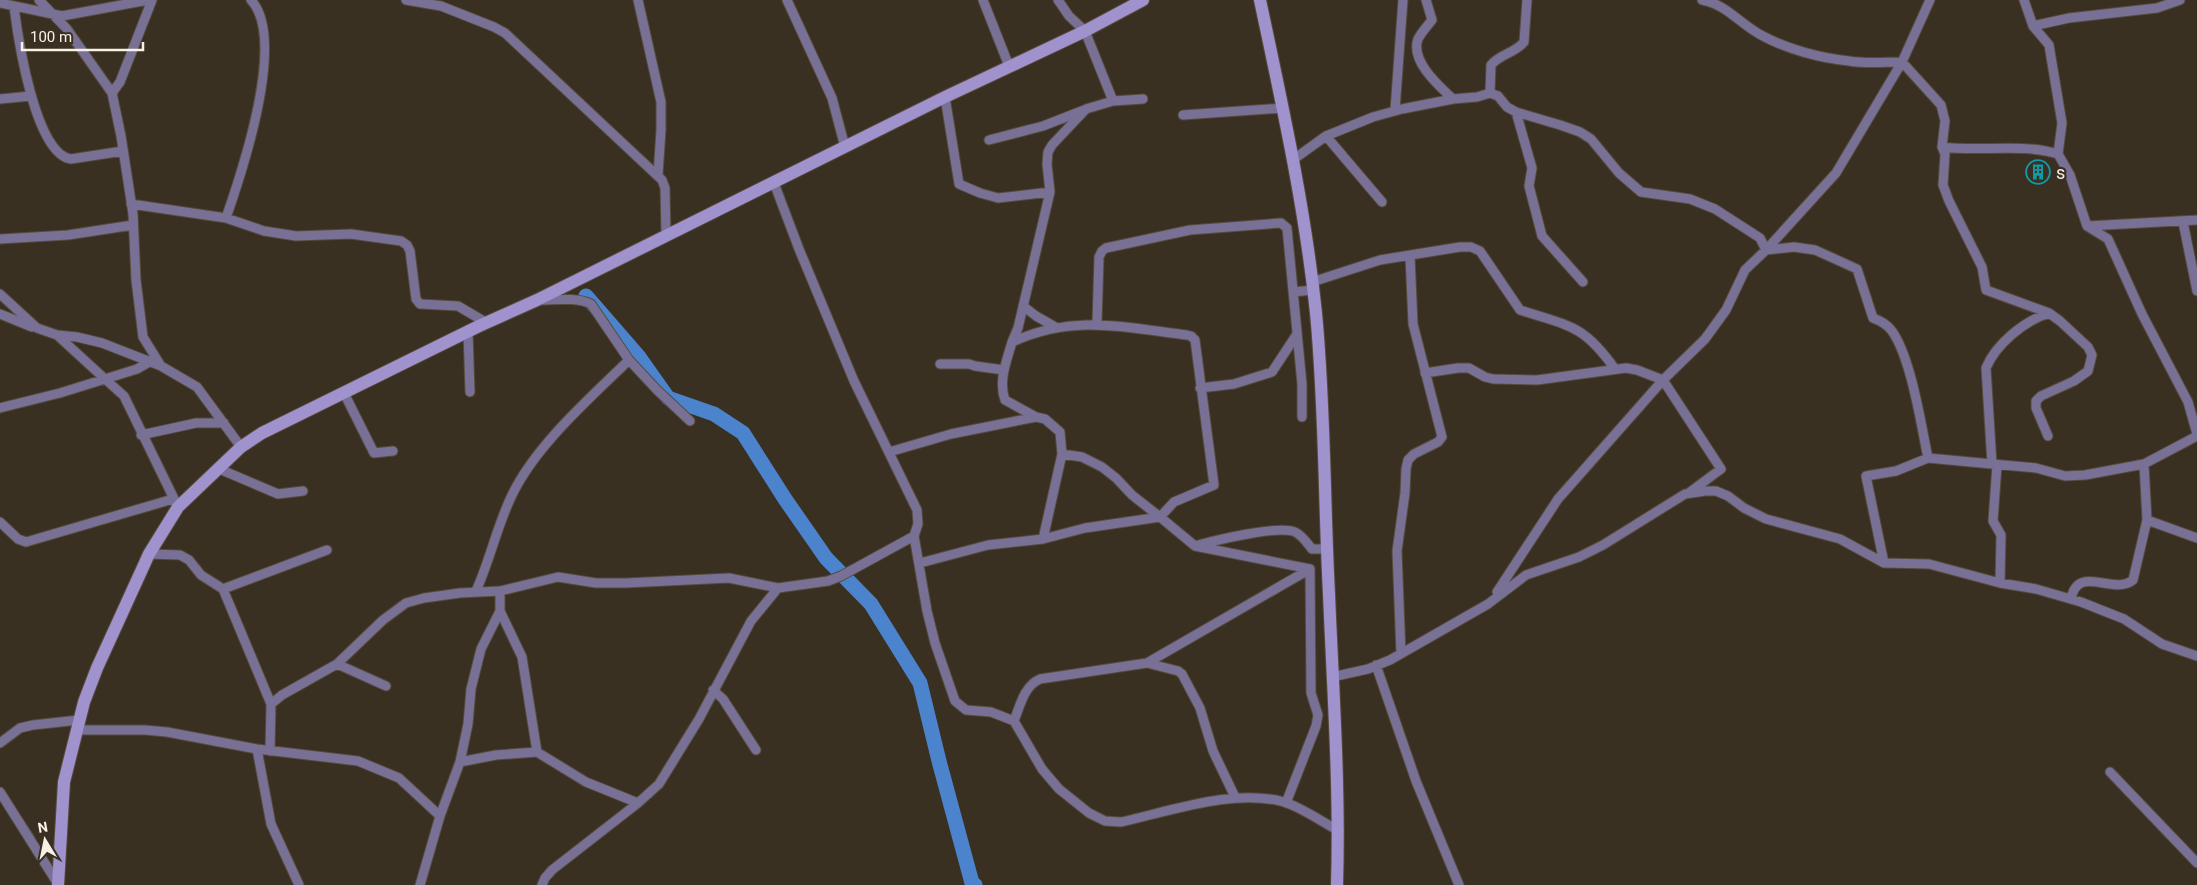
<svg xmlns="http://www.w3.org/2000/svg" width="2197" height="885" viewBox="0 0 2197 885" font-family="Roboto,sans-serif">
<rect width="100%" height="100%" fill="#3a3021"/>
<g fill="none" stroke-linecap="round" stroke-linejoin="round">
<path stroke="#4b84cd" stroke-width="2.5" d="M21,818l13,20"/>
<path stroke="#4b84cd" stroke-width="15" d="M586,296l53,61 29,41 46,16 29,19 42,66 41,59 45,46 49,79 19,78 33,122 3,2"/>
<g stroke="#554b3d" stroke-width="11">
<path id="street" d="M39,0l28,29 45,64 9,43 12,78 3,66 7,57 18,29 36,21 44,60
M406,0l35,6 53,21 11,6 157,147 3,8 1,47
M638,0l23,102v28l-3,45
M787,0l45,98 13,49
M983,0l26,66
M1058,0l11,16 16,15 28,70 30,-2
M1426,0l6,20c-4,5 -11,13 -14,19 -8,22 21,47 35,60
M1702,0c24,4 38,24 59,35 25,14 59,23 88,26 17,3 36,1 53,1l39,43 4,16 -3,26 3,7 -2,31 6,16 33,66 4,23 63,23 11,8 28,26 4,8 -4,16 -14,10 -33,15 -5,5v7l12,28
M2024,0l9,26 16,19 13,78 -4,31 12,21 17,51 21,13 34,75 46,88 9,32
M0,3l62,13 86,-16
M14,7c4,31 21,147 57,152l52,-8
M2033,26l36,-8 88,-10 23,-8
M112,93l8,-11 32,-82
M1490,93l1,-28c9,-11 24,-12 33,-23l3,-42
M945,97l14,87 21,9 18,5 52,-6
M0,99l31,-3
M1395,110l8,-110
M1516,112l16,56 -3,18 13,50 41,46
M1183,115l100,-7
M1326,136l56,66
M989,140l54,-14 41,-16
M1942,147c39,5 80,-4 116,7
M1294,159l32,-23 47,-19 29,-8 51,-10 24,-2 13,-4 8,3 9,11 9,5 44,13 20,7 11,7 28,34 22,19 49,7 25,10 45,29 6,12 28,-3 21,3 42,19 16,49c8,3 14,6 19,13 19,27 29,93 36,127
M774,183l25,66 55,132 63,129 1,14 -4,12 13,75 8,32 20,58 11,9 25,2 23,9 28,48 17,20 30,24 16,8 16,1c50,-11 114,-34 163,-20 19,6 38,20 55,29
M131,204l95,14 38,13 32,5 55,-2 50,7 6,4 3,6 6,48 4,5 38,2 29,17
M226,218c16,-46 61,-179 25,-218
M2183,222l14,69
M2087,226l110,-6
M0,239l68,-4 65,-10
M1312,282l68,-22 80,-13h11l9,4 40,59c49,16 63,14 95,59
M1293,292l20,-2
M0,294l37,34 20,7 20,2 25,6 59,23
M1023,306l13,10 21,12
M2049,313c-25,8 -53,31 -63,55l6,96 44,4 29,8 20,-1 59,-11 53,-28
M0,314l32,13
M1097,323l2,-66 3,-6 4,-3 84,-18 91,-7 6,5 15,156v33
M468,332l2,60
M57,335l48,44 32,-10 14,-8
M1012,342l6,-14 32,-136 -3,-28 1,-12 4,-7 34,-36 27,-8
M629,360l28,30 33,31
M940,364h29l6,2 29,4
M1425,373l33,-5h11l16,9 8,2 44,1 89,-12 11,2 26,10 58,89 -31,23
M1200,388l34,-4 38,-12 25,-38
M344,393l30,60 19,-2
M0,408l60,-15 45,-14 19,17 54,111
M1036,417l-31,-17c-7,-19 2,-40 7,-58 61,-28 111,-15 175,-7l4,1 4,4 19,145 -40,17 -14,15 35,29 115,23 1,124 7,22 -2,11 -30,77
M141,435l55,-12h28
M889,452l62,-18 85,-17 9,2 15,13 2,22 -19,85 -55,6 -68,18
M2144,464l3,56 50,18
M1997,465l-4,56 8,14 -1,48
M217,468l61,26 25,-3
M0,522l18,17 8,3 147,-43
M1043,539l42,-11 75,-11 -28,-22 -16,-17 -14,-11 -20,-10 -20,-3
M1198,545c19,-5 81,-20 97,-13 7,3 12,11 17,17h15
M149,554l31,1 9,5 12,15 22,14 104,-39
M1884,563l-18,-87 30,-5 32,-13 64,6
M223,589l48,115
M476,591c14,-31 21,-65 36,-96 24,-50 78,-97 117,-135l-38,-56c-15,-7 -36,-4 -52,-4
M1497,592l61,-93 105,-119 42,-41 21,-29 19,-40 21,-20 70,-77 66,-111 28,-62
M2071,599c7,-36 42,-3 62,-19l14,-60
M500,611l22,46 15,95
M1401,654l-4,-103 8,-58 1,-24 2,-9 6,-6 24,-12 4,-5 -29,-113 -3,-68
M1147,663l163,-94
M337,664l49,22
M1376,665l40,116 43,104
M1332,677l36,-8 22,-9 98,-56 38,-29 53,-18 24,-12 82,-51 20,-3h11l12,5 16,12 22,11 74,20 44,24 45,1 71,19 36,6 45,13 43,17 38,25 35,12
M713,690l10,9 33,51
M1014,721c6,-15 10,-35 26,-42l107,-16 31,8 4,3 18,34 13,43 22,46
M76,730h69l22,2 90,17 101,12 41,17 41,38
M0,743l20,-15 13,-3 46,-5
M257,749l14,75 28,61
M270,751l1,-47 11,-9 55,-31 46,-44 23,-17 18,-5 36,-5 40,-2 58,-14 38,6h30l103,-5 49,10 50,-7 13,-5 73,-40
M460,762l36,-7 41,-3 49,30 52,21
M2110,772l87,91
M0,792l58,92
M420,885l20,-69 20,-54 8,-38 3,-35 10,-40 19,-38v-20
M542,885l3,-7 7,-8 86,-67 21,-19 40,-65 52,-98 27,-33"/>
</g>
<g stroke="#554b3d" stroke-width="14">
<path id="secondary" d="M1260,0c22,104 45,207 56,313 9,93 8,187 13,281 4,97 11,194 8,291
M58,885l6,-103 20,-80 13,-34 52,-114 29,-47 63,-60 21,-14 217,-107 58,-26 408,-203 140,-66 58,-31"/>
</g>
<use href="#street" stroke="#787095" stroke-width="9"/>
<use href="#secondary" stroke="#a092cd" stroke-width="12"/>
</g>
<defs>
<g id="building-ring" transform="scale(1.25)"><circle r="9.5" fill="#3a3021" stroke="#0f9aa8" stroke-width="1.5"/><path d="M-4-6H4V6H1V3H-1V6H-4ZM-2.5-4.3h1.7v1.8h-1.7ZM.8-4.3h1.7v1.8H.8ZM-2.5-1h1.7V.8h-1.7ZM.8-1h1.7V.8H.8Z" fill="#0f9aa8"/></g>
</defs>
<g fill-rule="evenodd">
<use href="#building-ring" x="2038" y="172"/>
</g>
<g text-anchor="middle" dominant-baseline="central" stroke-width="4.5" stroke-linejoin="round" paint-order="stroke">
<g font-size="18" fill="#f8f1e8" stroke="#3a3021" text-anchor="start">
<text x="2056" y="172">s</text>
</g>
</g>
<g transform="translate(45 840) rotate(350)" stroke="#3a3021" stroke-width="4" paint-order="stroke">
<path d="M0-4L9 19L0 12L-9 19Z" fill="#f8f1e8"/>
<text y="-8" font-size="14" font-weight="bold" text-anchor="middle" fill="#f8f1e8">N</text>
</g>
<path d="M22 42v8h121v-8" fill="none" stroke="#f8f1e8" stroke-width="2.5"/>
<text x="30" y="42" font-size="15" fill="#f8f1e8" stroke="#3a3021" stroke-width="4" paint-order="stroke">100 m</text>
</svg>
